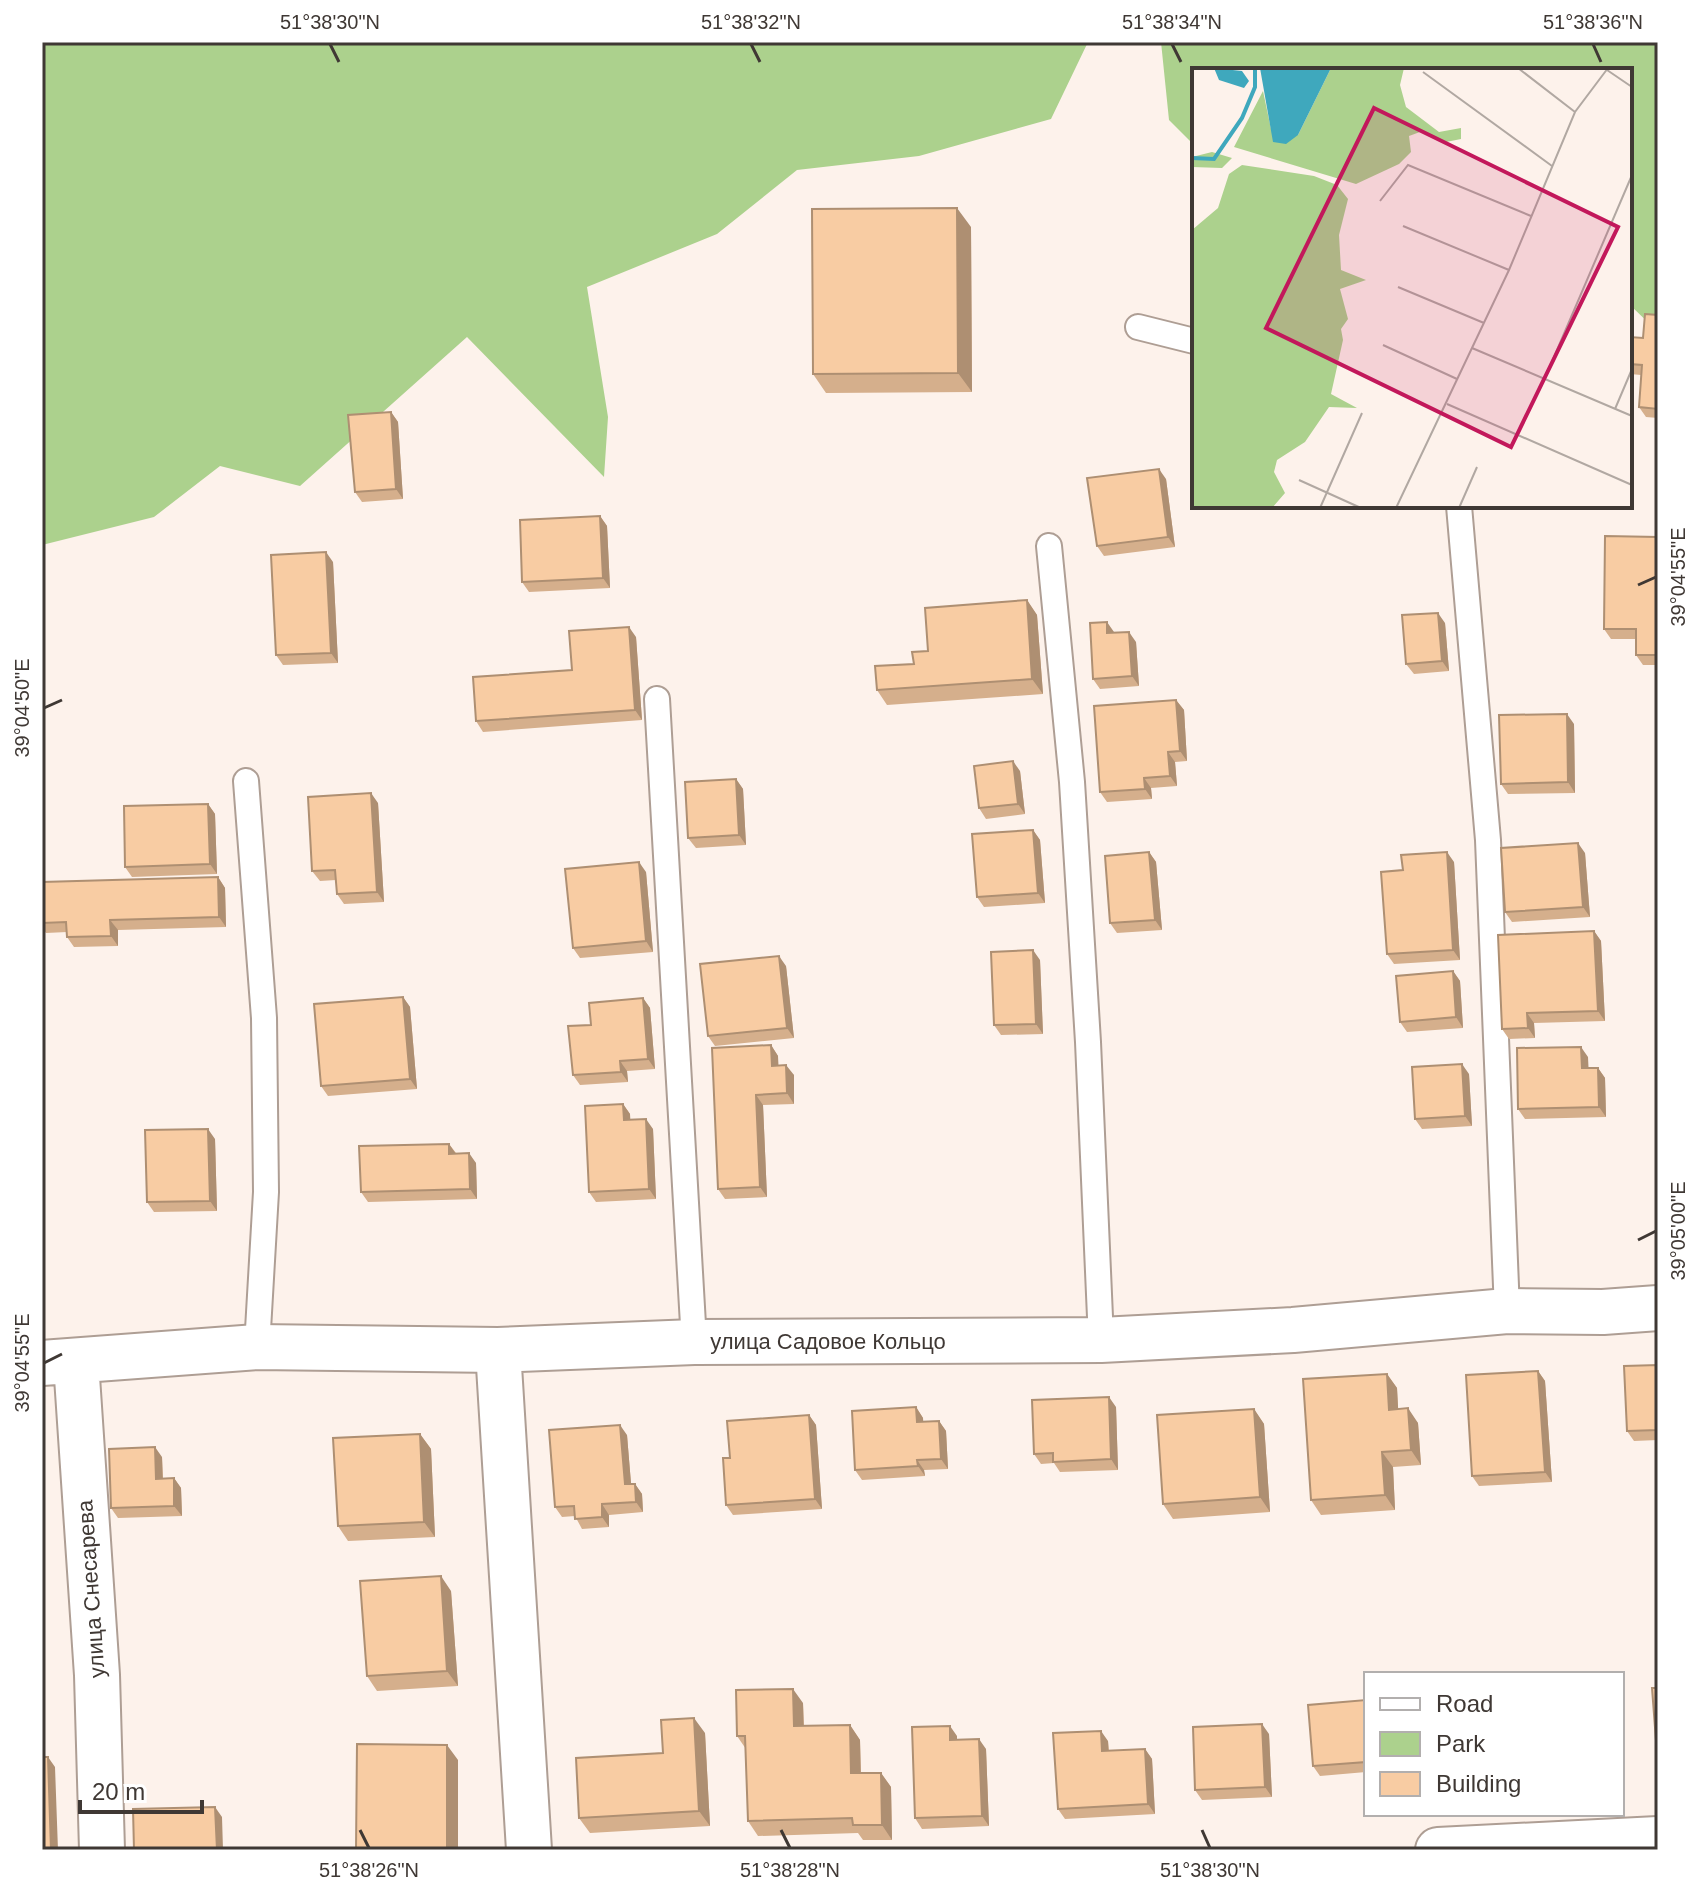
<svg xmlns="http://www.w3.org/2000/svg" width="1700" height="1892" viewBox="0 0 1700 1892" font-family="Arial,sans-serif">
<rect width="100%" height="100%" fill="#fdf2eb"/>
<path fill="#acd18d" d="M42,42h1046l-37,77 -132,37 -122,14 -80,64 -130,53 21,130 -4,60 -137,-140 -167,149 -80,-20 -66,51 -112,28z
M1161,42h497v290l-28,-27v-235h-436v75l-25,-25z"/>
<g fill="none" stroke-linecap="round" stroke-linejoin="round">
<g stroke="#ae9e94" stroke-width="28">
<path id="service" d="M1138,327l56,14
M1459,506l29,334 19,471
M1049,546l23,236 16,260 13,298
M657,699l37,643
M246,781l18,237 2,174 -9,155"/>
</g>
<g stroke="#ae9e94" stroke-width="48">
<path id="minor" d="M498,1350l31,500
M76,1362l21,313 5,175
M42,1363l215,-16 241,3 196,-8 407,-2 192,-10 214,-19 96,1 55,-4
M1438,1850l220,-11"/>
</g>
<use href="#service" stroke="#fff" stroke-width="24"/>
<use href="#minor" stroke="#fff" stroke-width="44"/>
</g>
<path fill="#d5af8c" d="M971,227l1,165 -146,1 -13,-19z
M1658,315v103l-12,-1 -7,-10 2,-32 -11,-1v-37l13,1z
M391,412l7,10 5,77 -41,3 -7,-10z
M1166,479l9,68 -71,9 -7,-10z
M600,516l7,10 3,62 -81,4 -7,-10z
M1658,537v128h-15l-7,-10v-16h-25l-7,-10z
M333,562l5,101 -55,2 -7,-10z
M1027,600l10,15 6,79 -156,11 -10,-15 37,-26 14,-13z
M1445,623l4,48 -35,3 -8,-10z
M636,637l6,83 -159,12 -7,-11z
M1136,642l3,44 -39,3 -7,-10z
M1176,700l8,10 3,51 -12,1 2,24 -26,2 1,11 -45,3 -7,-10z
M1574,724l1,69 -67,1 -7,-10z
M1020,771l5,43 -39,5 -7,-11z
M736,779l7,10 3,56 -50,3 -8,-10z
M378,803l6,99 -40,2 -7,-10 -1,-14 -16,1 -8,-10z
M208,804l7,10 2,60 -85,3 -7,-10z
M1033,830l7,10 5,63 -61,4 -7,-10z
M1149,852l7,10 6,68 -45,3 -7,-10z
M1585,853l5,64 -78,5 -7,-10z
M1454,862l6,98 -66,4 -7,-10 16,-84z
M646,872l7,80 -73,6 -7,-10z
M218,877l7,11 1,39 -108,3v16l-44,1 -7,-10v-5l-21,1 -4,-5v-46z
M1594,931l7,10 4,80 -71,2 1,15 -26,1 -7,-10z
M1040,960l3,74 -42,1 -7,-10z
M786,966l8,72 -79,8 -7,-10z
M1453,971l7,10 3,47 -56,4 -7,-10z
M403,997l7,10 7,82 -89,7 -7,-10z
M643,998l7,10 5,61 -28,2 1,11 -48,3 -7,-10 18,-50z
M771,1045l7,11v10l16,9v29l-31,1 4,92 -42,2 -7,-10z
M1588,1057v11h10l7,10 1,39 -81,2 -7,-10z
M1469,1074l3,52 -50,3 -7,-10z
M623,1104l7,10v5l23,10 3,70 -60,3 -7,-10z
M215,1139l2,72 -63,1 -7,-10z
M449,1144l7,9 20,10 1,36 -109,3 -7,-10z
M1658,1365v75l-24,1 -7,-10z
M1538,1371l7,10 7,101 -73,4 -7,-10z
M1387,1374l10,14 1,21 20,14 3,42 -28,2 2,43 -74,5 -10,-15z
M916,1407l7,11v4l16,-1 7,10 2,38 -24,1 1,6 -63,4 -7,-10z
M1116,1407l2,63 -58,2 -6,-9 -13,1 -7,-10z
M1254,1409l10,15 6,88 -97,7 -10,-15z
M809,1415l7,10 6,84 -89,6 -7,-10 4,-47z
M420,1434l11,15 4,88 -87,4 -10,-15z
M627,1435l4,49h4l7,10 1,18 -34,3v12l-27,2 -7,-13 -13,1 -7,-10z
M162,1457l1,21h11l7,10 1,28 -64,2 -7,-10z
M451,1591l7,95 -81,5 -10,-15z
M1366,1700v72l-46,4 -7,-10z
M803,1703l1,23 46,-1 10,15 1,33h20l10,14 1,53h-29l-5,-7 -100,3 -10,-15 -2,-72 -9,-13z
M705,1733l5,93 -120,7 -11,-15z
M1269,1734l3,63 -70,3 -7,-10z
M957,1736v3l29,10 3,77 -67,3 -7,-11z
M1108,1741l1,10 36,-2 7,10 3,55 -90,5 -7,-10z"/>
<path fill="#ae8f72" d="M957,208l14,19 1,165 -14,-19z
M391,412l7,10 5,77 -7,-10z
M1159,469l7,10 9,68 -7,-10z
M600,516l7,10 3,62 -7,-10z
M326,552l7,10 5,101 -7,-10z
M1027,600l10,15 6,79 -11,-15z
M1438,613l7,10 4,48 -7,-10z
M1107,622l7,10 -7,1z
M629,627l7,10 6,83 -7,-10z
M1129,632l7,10 3,44 -7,-10z
M1176,700l8,10 3,51 -7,-10z
M1567,714l7,10 1,69 -7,-11z
M1168,752l7,10 2,24 -7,-10z
M1013,761l7,10 5,43 -7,-10z
M1144,778l7,10 1,11 -7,-10z
M736,779l7,10 3,56 -7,-10z
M371,793l7,10 6,99 -7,-10z
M208,804l7,10 2,60 -7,-10z
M1033,830l7,10 5,63 -7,-10z
M1578,843l7,10 5,64 -7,-10z
M1149,852l7,10 6,68 -7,-10z
M1447,852l7,10 6,98 -7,-10z
M639,862l7,10 7,80 -7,-11z
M218,877l7,11 1,39 -7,-10z
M110,920l8,10v16l-7,-10z
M1594,931l7,10 4,80 -7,-10z
M1033,950l7,10 3,74 -7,-10z
M779,956l7,10 8,72 -7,-10z
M1453,971l7,10 3,47 -7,-11z
M403,997l7,10 7,82 -7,-10z
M643,998l7,10 5,61 -7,-10z
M1527,1013l7,10 1,15 -7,-10z
M771,1045l7,11 1,20 -7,-10z
M1581,1047l7,10 1,21 -7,-10z
M620,1061l7,10 1,11 -7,-10z
M1462,1064l7,10 3,52 -7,-10z
M786,1065l8,10v29l-7,-11z
M1598,1068l7,10 1,39 -7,-10z
M756,1095l7,10 4,92 -7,-10z
M623,1104l7,10 1,16 -7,-10z
M646,1119l7,10 3,70 -7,-10z
M208,1129l7,10 2,72 -7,-10z
M449,1144l7,10h-7z
M469,1153l7,10 1,36 -7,-10z
M1538,1371l7,10 7,101 -7,-10z
M1387,1374l10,14 2,36 -10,-14z
M1109,1397l7,10 2,63 -7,-11z
M916,1407l7,11 1,14 -7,-10z
M1408,1408l10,15 3,42 -10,-15z
M1254,1409l10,15 6,88 -10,-15z
M809,1415l7,10 6,84 -7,-10z
M939,1421l7,10 2,38 -7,-10z
M620,1425l7,10 5,60 -7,-11z
M420,1434l11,15 4,88 -11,-15z
M155,1447l7,10 1,32 -7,-10z
M1382,1452l11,15 2,43 -10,-15z
M917,1460l7,10 1,6 -7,-10z
M174,1478l7,10 1,28 -8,-10z
M635,1484l7,10 1,18 -7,-10z
M602,1504l7,11v12l-7,-10z
M441,1576l10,15 7,95 -11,-15z
M793,1689l10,14 1,38 -10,-15z
M694,1718l11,15 5,93 -11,-15z
M1262,1724l7,10 3,63 -7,-10z
M850,1725l10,15 1,48 -10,-15z
M950,1726l7,10v14l-7,-10z
M1101,1731l7,10 1,20 -7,-10z
M979,1739l7,10 3,77 -7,-10z
M447,1745l11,15v90h-11z
M1145,1749l7,10 3,55 -7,-10z
M48,1757l7,10 3,83h-7z
M881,1773l10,14 1,53 -10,-15z
M215,1807l7,10 1,33h-6z"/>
<path fill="#f8cca3" stroke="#ae8f72" stroke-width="2" d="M957,208l1,165 -145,1 -1,-165z
M1645,314l13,1v94l-19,-2 3,-42 -12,-1v-27l13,1z
M391,412l5,77 -41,3 -7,-77z
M1159,469l9,68 -71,9 -10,-68z
M600,516l3,62 -81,4 -2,-62z
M1605,536l53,1v118h-22v-26h-32z
M326,552l5,101 -55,2 -5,-100z
M1027,600l5,79 -155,11 -2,-24 39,-2 -2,-12 16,-1 -3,-43z
M1438,613l4,48 -36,3 -4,-49z
M1107,622v11l22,-1 3,44 -39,3 -3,-56z
M629,627l6,83 -159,11 -3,-44 99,-7 -3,-39z
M1176,700l4,51 -12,1 2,24 -26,2 1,11 -45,3 -6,-86z
M1567,714l1,68 -67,2 -2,-69z
M1013,761l5,43 -39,4 -5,-42z
M736,779l3,56 -51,3 -3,-56z
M371,793l6,99 -40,2 -2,-24 -23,1 -4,-74z
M208,804l2,60 -85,3 -1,-61z
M1033,830l5,63 -61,4 -5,-63z
M1578,843l5,64 -78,5 -4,-64z
M1149,852l6,68 -45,3 -5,-67z
M1447,852l6,98 -66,4 -6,-82 22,-2 -2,-15z
M639,862l7,79 -73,7 -8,-79z
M218,877l1,40 -109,3 1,16 -44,1 -1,-15 -24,1v-41z
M1594,931l4,80 -71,2 1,15 -26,1 -4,-94z
M1033,950l3,74 -42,1 -3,-73z
M779,956l8,72 -79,8 -8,-72z
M1453,971l3,46 -56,5 -4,-46z
M403,997l7,82 -89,7 -7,-82z
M643,998l5,61 -28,2 1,11 -48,3 -5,-49 23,-1 -2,-22z
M771,1045l1,21 14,-1 1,28 -31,2 4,92 -42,2 -6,-141z
M1581,1047l1,21h16l1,39 -81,2 -1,-61z
M1462,1064l3,52 -50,3 -3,-52z
M623,1104l1,16 22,-1 3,70 -60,3 -4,-86z
M208,1129l2,72 -63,1 -2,-72z
M449,1144v10l20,-1 1,36 -109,3 -2,-46z
M1658,1365v65l-31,1 -3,-65z
M1538,1371l7,101 -73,4 -6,-101z
M1387,1374l2,36 19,-2 3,42 -29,2 3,43 -74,5 -8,-121z
M1109,1397l2,62 -58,3v-9l-19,1 -2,-54z
M916,1407l1,15 22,-1 2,38 -24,1 1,6 -63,4 -3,-59z
M1254,1409l6,88 -97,7 -6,-89z
M809,1415l6,84 -89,6 -3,-47h7l-3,-37z
M620,1425l5,59h10l1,18 -34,2v13l-27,2 -1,-13 -19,1 -6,-77z
M420,1434l4,88 -86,4 -5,-88z
M155,1447l1,32 18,-1v28l-63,2 -2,-59z
M441,1576l6,95 -80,5 -7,-95z
M1652,1688h6v79z
M793,1689l1,37 56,-1 1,48h30l1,52h-29l-1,-7 -104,3 -3,-85h-8l-1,-46z
M1366,1700v62l-53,4 -5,-61z
M694,1718l5,93 -120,7 -3,-60 87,-5 -2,-33z
M1262,1724l3,63 -70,3 -2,-63z
M950,1726v14l29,-1 3,77 -67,2 -3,-91z
M1101,1731l1,20 43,-2 3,55 -90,5 -5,-76z
M357,1744l90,1v105h-91z
M42,1757h6l3,93h-9z
M215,1807l2,43h-83l-1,-41z"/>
<path fill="none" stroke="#3f3834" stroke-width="3" d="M330,44l9,18M751,44l9,18M1172,44l9,18M1593,44l8,18M1638,585l18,-8M44,708l18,-8M1638,1240l18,-9M44,1363l18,-9M360,1830l9,18M781,1830l9,18M1202,1830l8,18"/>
<g text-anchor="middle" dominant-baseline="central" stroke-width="8" stroke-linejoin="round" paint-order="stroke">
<g font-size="22" fill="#3f3834" stroke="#fff">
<text x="828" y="1341">улица Садовое Кольцо</text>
<text transform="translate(91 1589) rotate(-94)">улица Снесарева</text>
</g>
</g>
<g transform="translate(1192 68)">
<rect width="440" height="440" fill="#fdf2eb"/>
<path d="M139,0h73l-4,17 6,22 33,25 22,-4v11l-15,3 -26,-10 -11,4 2,16 -12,12 -43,20 -122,-37 29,-56 8,38 27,6zM20,84l20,6 -10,10 -30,-1v-10zM50,97l72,11 23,9 11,14 -9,36 2,35 25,10 -26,9 8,30 -7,10 2,11 -12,54 26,14 -28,-1 -24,35 -28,18 -3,12 11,21 -13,15h-80v-278l26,-22 11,-34z" fill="#acd18d"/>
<path d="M22,0l28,3 7,10 -5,7 -25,-8zM68,0h71l-33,67 -12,9 -13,-2z" fill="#3fa8bd"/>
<path fill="none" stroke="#3fa8bd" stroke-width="4" d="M0,90l22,1 28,-41 13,-31v-19"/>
<path fill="none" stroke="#b1a8a2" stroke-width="2" d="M326,0l57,44M415,2l25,17M231,4l129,94M188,133l28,-36 123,51M211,158l106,44M206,219l86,36M191,277l74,34M280,280l160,68M353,310l87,-203M255,336l185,81M423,341l17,-40M107,412l62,28M128,440l42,-95M204,440l113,-238 66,-158 33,-44M267,440l18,-41"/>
<path fill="#c2185b" fill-opacity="0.15" stroke="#c2185b" stroke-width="4" d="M182,40l244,119 -107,220 -245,-119z"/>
<rect width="440" height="440" fill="none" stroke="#3f3834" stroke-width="4"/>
</g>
<rect width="1700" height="1892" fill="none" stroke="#ffffff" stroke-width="88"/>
<rect x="1364" y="1672" width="260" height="144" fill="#ffffff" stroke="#b2afae" stroke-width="2"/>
<rect x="1380" y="1698" width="40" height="12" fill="#ffffff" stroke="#b2afae" stroke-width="2"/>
<text x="1436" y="1712" font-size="24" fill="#3f3834">Road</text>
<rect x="1380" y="1732" width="40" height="24" fill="#acd18d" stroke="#b2afae" stroke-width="2"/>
<text x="1436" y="1752" font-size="24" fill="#3f3834">Park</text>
<rect x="1380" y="1772" width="40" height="24" fill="#f8cca3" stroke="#b2afae" stroke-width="2"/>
<text x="1436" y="1792" font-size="24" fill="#3f3834">Building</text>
<path d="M80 1800v12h122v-12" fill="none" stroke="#3f3834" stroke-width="4"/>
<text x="92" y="1800" font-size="24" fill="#3f3834" stroke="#ffffff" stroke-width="6" paint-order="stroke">20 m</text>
<rect x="44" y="44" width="1612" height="1804" fill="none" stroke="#3f3834" stroke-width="3"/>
<g font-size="20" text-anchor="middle" fill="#3f3834">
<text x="330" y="29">51°38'30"N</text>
<text x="751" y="29">51°38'32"N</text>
<text x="1172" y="29">51°38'34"N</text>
<text x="1593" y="29">51°38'36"N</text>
<text transform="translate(1678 577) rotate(-90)" y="7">39°04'55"E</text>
<text transform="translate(22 708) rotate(-90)" y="7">39°04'50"E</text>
<text transform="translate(1678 1231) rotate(-90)" y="7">39°05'00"E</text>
<text transform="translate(22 1363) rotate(-90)" y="7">39°04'55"E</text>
<text x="369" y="1877">51°38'26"N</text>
<text x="790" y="1877">51°38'28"N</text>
<text x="1210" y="1877">51°38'30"N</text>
</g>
</svg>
